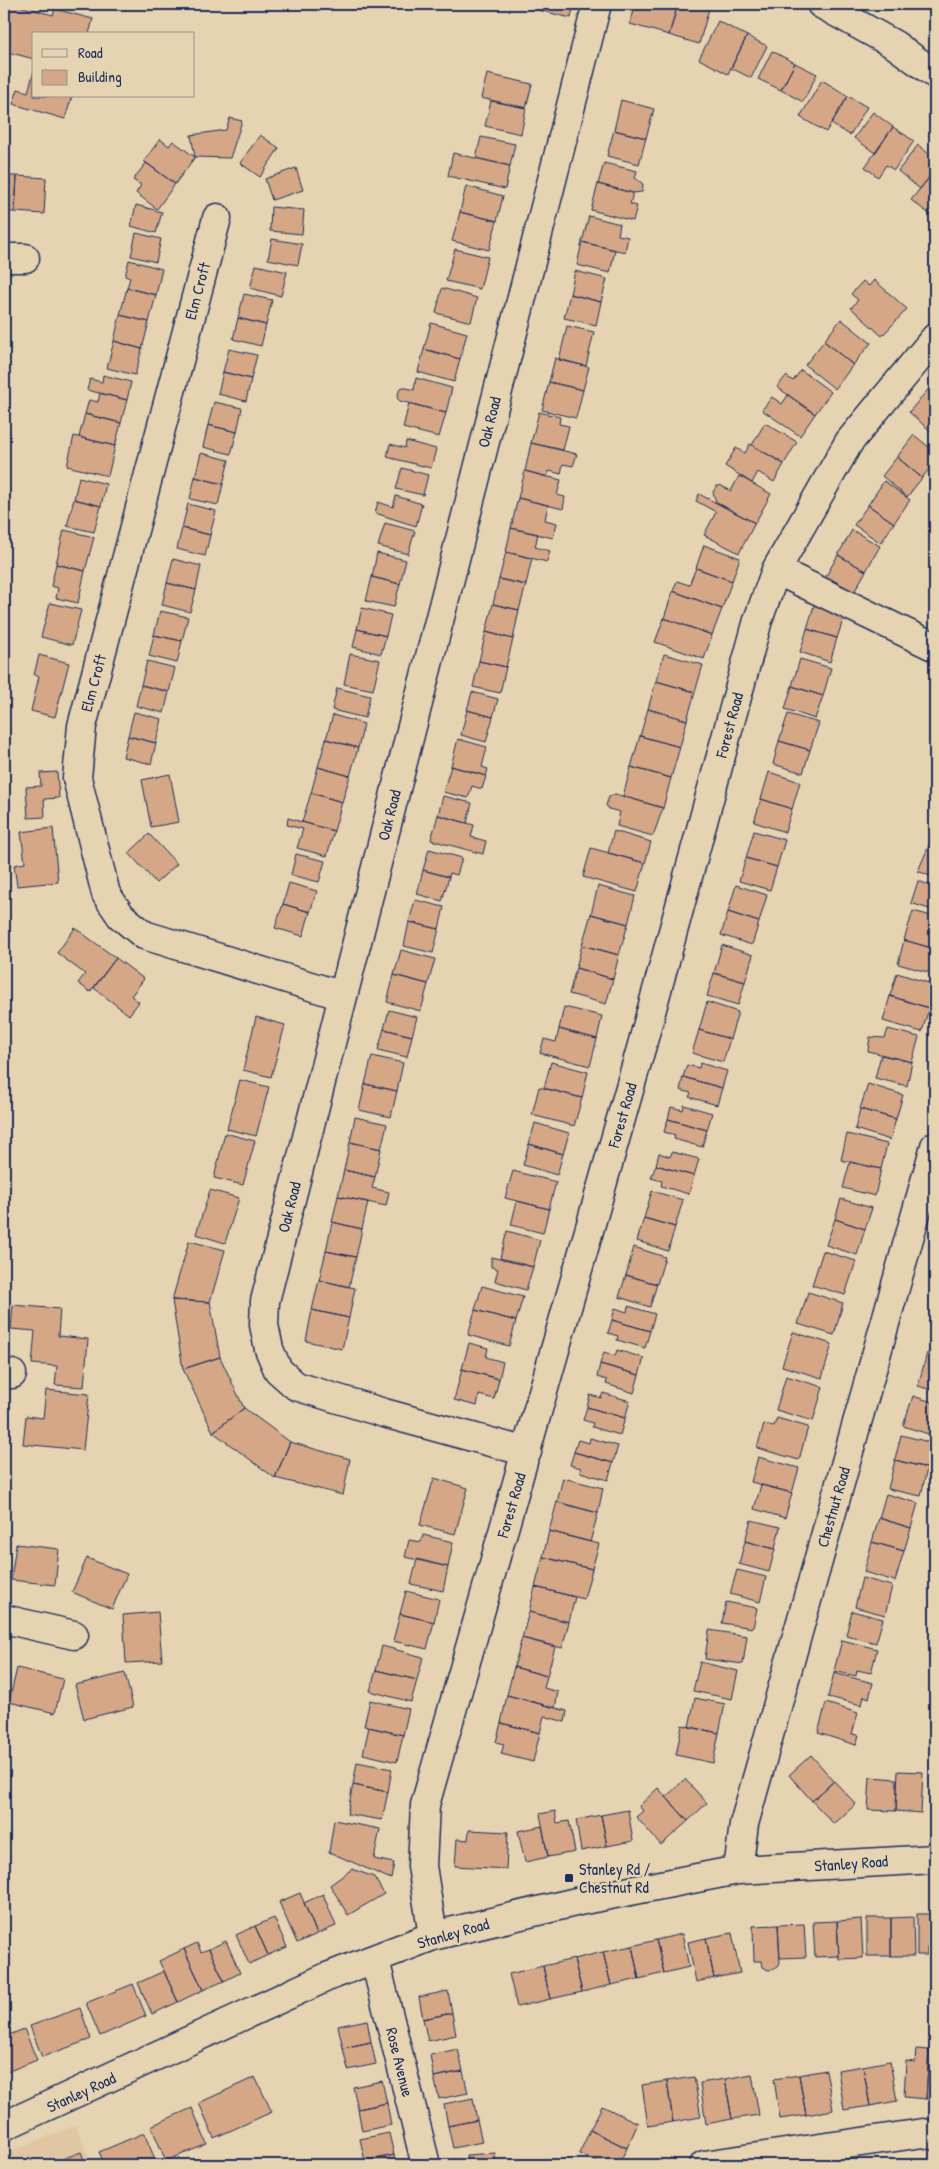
<svg xmlns="http://www.w3.org/2000/svg" width="939" height="2169" viewBox="0 0 939 2169" font-family="'Patrick Hand',sans-serif">
<rect width="100%" height="100%" fill="#e6d3b1"/>
<filter id="ink" filterUnits="userSpaceOnUse"><feTurbulence type="fractalNoise" baseFrequency=".02" numOctaves="2"/><feDisplacementMap in="SourceGraphic" scale="10" xChannelSelector="R" yChannelSelector="G"/><feConvolveMatrix kernelMatrix="1 2 1 2 8 2 1 2 1" color-interpolation-filters="sRGB"/></filter>
<g filter="url(#ink)">
<path fill="#e1c6a4" d="M76,2125l16,40h-88v-11z"/>
<path fill="#d5a786" stroke="#1b2f5e" d="M4,4h8l41,11 2,-6 38,10 -4,15h-55v25l-30,-8z
M535,4h39l-3,14 -37,-9z
M636,4h42l-9,31 -39,-11z
M678,4l32,1 -11,39 -30,-9z
M718,21l29,15 -19,38 -29,-15z
M747,36l20,10 -16,32 -20,-10z
M772,51l23,12 -14,27 -23,-11z
M795,63l22,11 -14,28 -22,-12z
M34,71v25h38l-7,23 -52,-15 5,-15 10,3z
M487,74l45,10 -6,24 -45,-10z
M822,80l26,16 -22,36 -26,-15z
M848,96l19,11 -17,28 -19,-11z
M621,100l33,9 -8,29 -32,-8z
M491,101l35,7 -5,26 -36,-8z
M873,112l20,15 -18,26 -21,-15z
M230,118l12,3 -12,37 -35,-1 -4,-22 35,-5z
M893,127l21,14 -20,29 -8,-5 -8,12 -13,-10z
M614,130l32,8 -7,26 -32,-8z
M260,135l19,13 -19,29 -20,-14z
M481,137l34,7 -5,22 -34,-8z
M160,139l9,7 4,-5 22,16 -20,27 -31,-23z
M918,145l17,14v11l-15,19 -22,-18z
M453,153l57,13 -5,23 -57,-13z
M146,163l29,21 -18,25 -21,-16 5,-8 -8,-5z
M604,163l33,8 -2,7 8,6 -1,8 -9,1 -35,-9z
M296,168l7,22 -31,10 -7,-21z
M935,170v42l-3,4 -21,-16z
M4,176h13l-2,36h-11z
M17,176l29,2 -2,36 -29,-2z
M598,184l35,9 -3,11 7,2 -4,15 -42,-11z
M466,186l37,10 -6,25 -37,-9z
M136,205l26,7 -6,21 -25,-7z
M271,207l33,3 -2,24 -32,-3z
M460,212l37,9 -8,29 -37,-9z
M589,216l31,8 -2,11 10,2 -3,15 -43,-10z
M136,233l25,6 -5,23 -25,-6z
M272,239l30,5 -4,21 -30,-6z
M582,242l33,8 -5,23 -33,-8z
M455,249l33,8 -8,32 -34,-8z
M129,260l33,9 -6,26 -29,-7 3,-10 -5,-2z
M256,265l31,7 -6,24 -31,-8z
M575,271l32,8 -6,23 -31,-8z
M874,280l33,29 -25,27 -31,-28 7,-8 -7,-6 12,-13 6,5z
M127,288l29,7 -7,27 -29,-7z
M442,288l35,10 -6,24 -35,-9z
M244,294l28,6 -6,25 -28,-7z
M570,294l31,8 -5,23 -32,-7z
M120,315l29,7 -7,27 -28,-8z
M238,318l28,7 -5,21 -28,-7z
M841,319l30,24 -18,22 -29,-24z
M431,323l36,10 -7,26 -36,-10z
M567,326l27,6 -8,34 -27,-6z
M114,341l28,8 -7,26 -28,-7z
M824,341l29,24 -18,24 -30,-24z
M229,349l28,6 -6,24 -28,-7z
M424,349l36,10 -6,23 -36,-10z
M555,358l34,9 -6,23 -34,-8z
M801,370l30,22 -16,22 -38,-27 9,-11 7,5z
M223,372l28,7 -5,22 -28,-7z
M103,375l28,7 -4,18 -40,-10 3,-11 12,3z
M416,378l36,10 -6,25 -46,-12 -3,-3 3,-10 3,-1 11,3z
M549,382l34,8 -7,28 -34,-8z
M932,385l3,3 -1,46 -25,-22z
M100,393l27,7 -6,23 -36,-9 4,-14 9,2z
M788,395l27,19 -15,22 -38,-26 10,-13 10,7z
M214,402l28,6 -5,24 -29,-7z
M409,403l37,10 -7,24 -36,-9z
M539,412l21,5 -1,7 10,2 -6,24 -32,-7z
M85,414l36,9 -6,23 -36,-9z
M765,423l32,19 -13,22 -32,-19z
M208,425l29,7 -6,22 -28,-7z
M914,435l21,17v9l-13,17 -25,-21z
M74,436l41,10 -7,30 -41,-10z
M406,441l30,8 -5,19 -44,-11 3,-13 15,4z
M531,443l46,11 -4,12 -10,-2 -2,10 -12,-3 -2,6 -22,-6z
M750,444l34,20 -10,18 -16,-10 -6,11 -27,-17 11,-18 9,5z
M201,453l28,7 -6,24 -28,-7z
M897,457l25,21 -15,19 -25,-21z
M402,468l26,7 -5,20 -27,-6z
M525,471l36,9 -4,15 8,2 -2,12 -45,-11z
M739,476l32,18 -16,29 -39,-21 -3,-10 3,-5 4,-2 11,6z
M79,477l27,7 -5,22 -27,-7z
M195,477l28,7 -5,21 -28,-6z
M884,481l26,19 -16,23 -26,-18z
M699,494l56,29 -16,30 -35,-18 12,-23 -20,-11z
M396,496l26,8 -6,22 -41,-13 3,-11 15,5z
M518,498l30,7 -3,15 12,3 -4,15 -42,-10z
M74,499l27,7 -7,26 -27,-6z
M188,504l28,7 -6,24 -28,-7z
M868,505l26,18 -13,20 -27,-18z
M385,523l30,8 -7,23 -30,-8z
M182,528l28,7 -5,21 -28,-7z
M511,528l27,6 -3,13 15,4 -3,11 -41,-10z
M64,530l30,7 -9,34 -29,-7z
M852,530l28,16 -14,25 -28,-16z
M704,545l36,13 -8,23 -36,-13z
M506,552l26,6 -6,27 -27,-6z
M377,553l29,7 -6,24 -28,-7z
M838,555l28,16 -12,21 -28,-16z
M173,559l28,7 -5,24 -29,-7z
M56,564l29,7 -7,32 -22,-5 2,-10 -7,-2z
M696,568l36,13 -10,28 -49,-18 4,-10 12,4z
M372,577l28,7 -6,23 -28,-6z
M499,579l27,6 -7,25 -26,-6z
M167,583l29,7 -6,22 -28,-7z
M673,591l49,18 -10,26 -48,-17z
M815,602l31,9 -9,27 -30,-9z
M50,603l31,7 -9,35 -31,-8z
M493,604l26,6 -6,29 -27,-7z
M362,608l29,7 -5,21 -29,-7z
M160,611l28,6 -6,24 -28,-6z
M664,618l48,17 -8,24 -49,-17z
M357,629l29,7 -5,18 -28,-7z
M807,629l30,9 -7,24 -30,-10z
M486,632l27,7 -7,28 -27,-6z
M154,635l28,6 -5,22 -28,-7z
M350,654l30,6 -7,30 -29,-6z
M664,654l39,11 -8,27 -39,-11z
M39,655l30,8 -14,54 -24,-6 8,-35 -5,-1z
M800,659l31,9 -8,28 -31,-10z
M147,661l28,7 -6,24 -28,-7z
M479,661l27,6 -6,26 -27,-6z
M656,681l39,11 -8,28 -39,-11z
M141,685l28,7 -5,21 -28,-7z
M792,686l31,10 -8,23 -30,-10z
M337,688l33,8 -5,22 -33,-8z
M472,692l26,7 -5,18 -26,-7z
M648,709l39,11 -7,27 -40,-11z
M467,710l26,7 -7,25 -25,-7z
M134,712l28,7 -6,24 -28,-7z
M788,714l31,9 -9,27 -31,-9z
M333,715l31,9 -6,24 -32,-9z
M128,736l28,7 -5,21 -28,-7z
M640,736l40,11 -9,31 -40,-11z
M326,739l32,9 -8,28 -32,-9z
M458,739l29,8 -5,20 6,2 -2,7 -35,-10z
M779,741l31,9 -7,23 -30,-9z
M451,766l35,10 -4,13 -10,-3 -4,12 -25,-6z
M318,767l32,9 -8,26 -31,-9z
M631,767l40,11 -8,30 -40,-12z
M57,772l2,26 -15,1 1,18 -17,1 -2,-31 15,-1 -1,-13z
M769,772l31,10 -8,27 -31,-10z
M170,774l9,48 -28,5 -9,-47z
M311,793l31,9 -8,29 -32,-9z
M615,794l48,14 -10,28 -36,-10 3,-14 -11,-3 -3,-4 3,-8z
M443,796l29,7 -5,20 -29,-8z
M761,799l31,10 -7,23 -31,-10z
M438,815l36,10 -3,12 15,4 -3,13 -52,-14z
M288,818l46,13 -7,25 -30,-8 6,-19 -16,-4z
M53,828l5,54 -41,4 -3,-21 11,-2 -4,-31z
M614,831l37,11 -6,21 -37,-10z
M754,831l31,9 -8,27 -31,-9z
M149,834l28,30 -21,19 -27,-30z
M930,843l5,2v33l-17,-7z
M591,848l54,15 -8,29 -54,-15z
M429,849l33,9 -5,17 -7,-2 -1,4 -26,-7z
M296,854l29,7 -6,21 -28,-7z
M746,858l31,9 -7,23 -31,-9z
M423,870l26,7 -7,24 -25,-7z
M918,881l17,6v24l-24,-8z
M289,883l28,8 -7,21 -27,-8z
M736,885l31,10 -8,27 -31,-10z
M598,886l37,10 -7,28 -37,-10z
M415,900l29,7 -5,22 -30,-7z
M283,904l27,8 -7,24 -28,-8z
M913,911l22,6v32l-31,-9z
M728,912l31,10 -7,23 -31,-10z
M591,914l37,10 -9,31 -37,-10z
M409,922l30,7 -6,24 -29,-7z
M75,928l41,30 -26,34 -12,-9 7,-9 -28,-21z
M904,940l31,9v25l-37,-10z
M582,945l37,10 -6,24 -37,-11z
M722,945l31,10 -8,27 -31,-9z
M401,950l34,9 -7,25 -34,-9z
M116,958l28,21 -13,17 8,6 -10,13 -35,-27z
M576,968l37,11 -7,25 -37,-10z
M714,973l31,9 -7,23 -31,-9z
M897,973l38,12 -6,23 -39,-12z
M394,975l34,9 -7,27 -34,-9z
M890,996l39,12 -7,24 -39,-11z
M707,1002l31,10 -8,27 -31,-9z
M564,1007l38,9 -5,23 -38,-10z
M389,1010l28,7 -5,19 -28,-7z
M256,1017l29,8 -14,52 -28,-7z
M384,1029l28,7 -5,21 -29,-7z
M559,1029l38,10 -7,27 -50,-13 4,-14 12,3z
M888,1029l31,8 -7,25 -44,-11 2,-14 15,1z
M699,1030l31,9 -7,23 -31,-9z
M881,1055l31,7 -5,24 -32,-8z
M372,1056l31,7 -6,28 -32,-7z
M551,1062l37,10 -6,26 -38,-10z
M700,1063l27,8 -5,17 -39,-11 4,-12 12,3z
M683,1077l39,11 -5,17 -28,-8 2,-4 -11,-3z
M240,1080l29,7 -13,49 -29,-7z
M365,1084l32,7 -6,26 -32,-7z
M868,1084l35,11 -7,24 -36,-10z
M539,1087l43,11 -8,28 -42,-11z
M684,1105l28,8 -5,17 -39,-11 3,-12 12,3z
M860,1109l36,10 -6,21 -35,-11z
M355,1117l32,7 -6,25 -31,-7z
M668,1119l39,11 -5,17 -28,-8 1,-4 -11,-3z
M535,1123l34,10 -6,21 -34,-10z
M225,1133l30,8 -12,44 -29,-7z
M847,1134l40,10 -6,25 -40,-9z
M350,1142l31,7 -6,28 -31,-7z
M529,1144l34,10 -6,21 -34,-10z
M672,1152l27,7 -5,17 -38,-11 3,-12 11,4z
M850,1162l31,7 -6,27 -32,-8z
M656,1165l38,11 -5,18 -28,-8 1,-5 -11,-3z
M344,1170l31,7 -3,11 17,4 -3,14 -48,-10z
M513,1171l43,11 -7,27 -44,-11z
M210,1190l29,8 -14,45 -29,-9z
M652,1191l31,9 -8,27 -31,-9z
M338,1196l30,6 -6,27 -30,-7z
M841,1199l31,9 -7,21 -30,-10z
M517,1201l32,8 -6,24 -32,-8z
M644,1218l31,9 -7,24 -31,-10z
M835,1219l30,10 -8,26 -31,-10z
M332,1222l30,7 -6,28 -30,-6z
M507,1231l33,9 -7,27 -33,-9z
M189,1241l36,9 -15,52 -38,-2z
M634,1247l31,10 -8,27 -31,-9z
M326,1251l30,6 -7,30 -30,-7z
M823,1251l33,10 -11,34 -33,-10z
M491,1257l42,10 -7,23 -31,-9 3,-12 -7,-2z
M626,1275l31,9 -7,23 -31,-10z
M319,1280l36,8 -6,30 -37,-8z
M482,1286l41,11 -7,24 -41,-11z
M808,1292l35,11 -9,32 -36,-11z
M172,1300l38,2 10,55 -37,12z
M13,1305l47,4 -2,27 30,3 -4,48 -29,-2 2,-19 -25,-2 3,-33 -24,-2z
M628,1306l27,8 -5,17 -38,-11 3,-12 12,4z
M312,1310l37,8 -7,31 -36,-8z
M475,1310l41,11 -7,25 -41,-11z
M612,1320l38,11 -5,17 -28,-8 1,-4 -10,-3z
M793,1332l39,12 -10,34 -40,-12z
M469,1343l19,5 -2,9 17,5 -4,17 -37,-10z
M617,1350l27,8 -5,17 -39,-11 4,-12 11,4z
M927,1353l8,2v36l-17,-5z
M220,1357l24,51 -31,24 -30,-63z
M600,1364l39,11 -5,18 -28,-9 1,-4 -10,-3z
M462,1369l37,10 -5,20 -15,-4 -2,11 -23,-6z
M786,1376l37,11 -10,34 -37,-11z
M46,1390l43,4 -6,56 -60,-6 3,-28 17,2z
M603,1393l27,8 -5,17 -38,-11 3,-12 11,3z
M913,1396l22,7v33l-32,-10z
M587,1407l38,11 -5,17 -28,-8 1,-4 -10,-3z
M244,1408l46,34 -15,36 -62,-46z
M777,1418l31,9 -9,33 -42,-12 7,-24 10,2z
M901,1435l32,8 -6,25 -32,-8z
M590,1438l28,8 -5,17 -39,-11 4,-12 11,3z
M290,1442l60,17 -7,36 -68,-17z
M574,1452l39,11 -5,17 -28,-8 1,-4 -11,-3z
M758,1457l41,11 -7,25 -41,-11z
M895,1460l32,8 -6,28 -33,-7z
M434,1478l34,10 -13,46 -35,-9z
M563,1478l40,10 -5,25 -41,-11z
M761,1485l31,8 -7,25 -31,-9z
M886,1494l32,9 -7,25 -32,-10z
M557,1502l41,11 -8,29 -41,-11z
M879,1518l32,10 -7,23 -32,-9z
M751,1520l29,7 -5,22 -30,-8z
M549,1531l50,13 -7,25 -49,-12z
M423,1535l30,7 -5,25 -43,-10 4,-17 12,2z
M745,1541l30,8 -6,23 -30,-8z
M872,1542l32,9 -9,30 -31,-9z
M16,1544l43,5 -4,36 -44,-5z
M543,1557l49,12 -8,30 -49,-12z
M87,1558l40,16 -15,35 -40,-17z
M417,1559l31,8 -5,24 -32,-7z
M737,1570l29,7 -6,25 -30,-8z
M862,1578l30,8 -7,29 -30,-8z
M535,1587l40,10 -6,25 -40,-10z
M406,1591l33,8 -5,23 -34,-8z
M726,1602l31,6 -4,20 -31,-5z
M852,1611l31,8 -7,24 -30,-8z
M158,1612l4,49 -36,2 -3,-48z
M529,1612l40,10 -7,26 -40,-10z
M400,1614l34,8 -7,27 -34,-8z
M709,1630l38,6 -4,28 -38,-5z
M522,1638l33,9 -8,29 -33,-9z
M842,1640l35,9 -6,24 -14,-3 -1,6 -22,-5z
M382,1646l41,11 -6,23 -41,-10z
M700,1662l38,9 -6,28 -39,-8z
M514,1667l33,9 -3,12 14,4 -3,16 -48,-13z
M17,1668l46,11 -8,34 -46,-11z
M376,1670l41,10 -6,22 -41,-11z
M125,1673l8,34 -49,12 -9,-34z
M834,1673l39,10 -4,15 -5,-2 -2,9 -34,-8z
M507,1695l60,16 -2,11 -21,-6 -4,17 -39,-10z
M695,1698l30,6 -6,29 -30,-6z
M370,1700l39,9 -6,26 -39,-9z
M826,1703l32,10 -6,21 7,1 -3,10 -38,-12z
M501,1723l39,10 -7,29 -32,-8 3,-10 -8,-2z
M682,1725l37,8 -6,30 -37,-8z
M369,1727l34,8 -6,27 -34,-8z
M811,1755l23,26 -22,20 -23,-26z
M357,1762l35,7 -4,23 -35,-7z
M898,1771l25,1 -2,41 -25,-2z
M932,1776h3v36h-5z
M870,1777l27,2 -1,32 -28,-1z
M685,1779l22,24 -19,18 -22,-24z
M834,1781l22,23 -22,20 -22,-23z
M353,1785l35,7 -6,28 -35,-6z
M658,1788l30,33 -27,24 -25,-28 7,-6 -4,-5z
M628,1810l5,31 -26,5 -6,-31z
M555,1811l2,12 12,-2 6,31 -27,5 -8,-43z
M601,1815l6,31 -26,5 -5,-31z
M334,1820l46,9 -6,30 20,4 -3,16 -62,-27z
M542,1826l6,31 -23,5 -7,-31z
M469,1830l39,2 -2,37 -51,-3 2,-27 11,1z
M352,1869l22,8 10,17 -36,21 -18,-30z
M300,1893l17,41 -20,9 -18,-41z
M323,1894l13,32 -19,8 -13,-31z
M917,1914h18v34l-8,-1v8h-10z
M913,1917l1,39h-23v-38z
M274,1918l13,29 -19,8 -13,-29z
M867,1918h24v38h-24z
M861,1919l2,39 -24,1 -2,-38z
M837,1921l2,35 -24,1 -2,-35z
M804,1924l2,33 -26,1 -2,-33z
M778,1925l2,38 -5,6 -7,1 -5,-3 -1,-6h-8l-1,-35z
M255,1926l13,29 -19,9 -13,-29z
M732,1933l8,40 -26,5 -8,-40z
M682,1934l7,33 -25,6 -8,-33z
M706,1938l8,40 -18,4 -8,-40z
M656,1940l8,33 -25,6 -7,-33z
M226,1941l14,32 -16,8 -15,-32z
M197,1943l4,9 8,-3 15,32 -21,9 -19,-41z
M632,1946l7,33 -28,6 -8,-33z
M184,1949l19,41 -25,12 -19,-41z
M603,1952l8,33 -29,7 -8,-33z
M574,1959l8,33 -32,7 -7,-33z
M543,1966l7,33 -33,8 -8,-33z
M164,1971l14,31 -26,12 -14,-31z
M133,1984l13,32 -46,20 -14,-33z
M448,1991l4,22 -29,6 -4,-22z
M80,2008l11,31 -49,18 -12,-31z
M452,2013l4,22 -28,6 -5,-22z
M367,2020l4,22 -28,6 -5,-22z
M24,2029l13,31 -33,13v-36z
M371,2042l5,22 -28,6 -5,-22z
M458,2049l5,22 -29,6 -4,-22z
M916,2049l13,1 -3,49 -22,-2 2,-36 9,1z
M929,2050l6,1v48h-9z
M890,2061l7,40 -27,5 -7,-40z
M863,2066l7,40 -26,4 -6,-40z
M826,2070l7,40 -27,5 -7,-40z
M463,2071l5,22 -29,6 -5,-22z
M752,2074l7,41 -27,4 -7,-40z
M799,2075l7,40 -26,4 -6,-40z
M255,2077l17,35 -58,26 -15,-35z
M694,2077l7,40 -28,5 -6,-41z
M725,2079l7,40 -26,5 -6,-41z
M382,2081l5,22 -29,6 -5,-22z
M667,2081l6,41 -25,4 -6,-41z
M473,2098l4,22 -29,6 -4,-22z
M387,2103l4,22 -29,6 -4,-22z
M602,2106l36,17 -11,25 -37,-18z
M192,2108l15,36 -41,17 -15,-35z
M477,2120l5,22 -29,6 -5,-22z
M590,2130l37,18 -9,17h-14l-25,-11z
M144,2133l13,31 -52,1 -6,-13z
M389,2133l5,22 -29,6 -5,-22z
M81,2152l5,13h-40z
M495,2153l1,12h-30v-10z
M394,2155l2,10h-30l-1,-4z"/>
<g fill="none" stroke-linecap="round" stroke-linejoin="round">
<g stroke="#1b2f5e" stroke-width="31">
<path id="minor" d="M821,4l74,41 40,29
M217,218l-135,508 -5,52 29,116 15,22 23,19 199,61
M4,258h21
M776,570l159,77
M4,1374h8
M527,1452l-143,-39 -88,-27 -18,-16 -9,-21 -5,-24 1,-24 332,-1297
M4,1619l70,16
M738,1870l6,-46 191,-678
M433,1936l-11,-70 3,-61 217,-760 116,-425 18,-50 73,-128 86,-104
M375,1960l51,205
M4,2126l323,-149 106,-41 151,-36 154,-30 197,-11
M704,2165l219,-32 12,3"/>
</g>
<use href="#minor" stroke="#e6d3b1" stroke-width="28"/>
</g>
</g>
<rect fill="#1b2f5e" stroke="#e6d3b1" stroke-width="2" x="564" y="1873" width="10" height="10" rx="2.5"/>
<g text-anchor="middle" dominant-baseline="central" stroke-width="4.5" stroke-linejoin="round" paint-order="stroke">
<g font-size="16" fill="#1b2f5e" stroke="#e6d3b1">
<text transform="translate(197 291) rotate(-75)">Elm Croft</text>
<text transform="translate(489 422) rotate(-76)">Oak Road</text>
<text transform="translate(93 683) rotate(-75)">Elm Croft</text>
<text transform="translate(729 725) rotate(-75)">Forest Road</text>
<text transform="translate(389 815) rotate(-76)">Oak Road</text>
<text transform="translate(622 1115) rotate(-74)">Forest Road</text>
<text transform="translate(289 1207) rotate(-76)">Oak Road</text>
<text transform="translate(511 1505) rotate(-74)">Forest Road</text>
<text transform="translate(833 1507) rotate(-74)">Chestnut Road</text>
<text transform="translate(851 1863) rotate(-4)">Stanley Road</text>
<text transform="translate(453 1933) rotate(-16)">Stanley Road</text>
<text transform="translate(400 2062) rotate(76)">Rose Avenue</text>
<text transform="translate(81 2092) rotate(-25)">Stanley Road</text>
</g>
<g font-size="16" fill="#1b2f5e" stroke="#e6d3b1" text-anchor="start">
<text x="579" y="1869">Stanley Rd /<tspan x="579" dy="18">Chestnut Rd</tspan></text>
</g>
</g>
<rect width="939" height="2169" fill="none" stroke="#e6d3b1" stroke-width="20"/>
<rect x="10" y="10" width="919" height="2149" fill="none" stroke="#1b2f5e" stroke-width="2" filter="url(#ink)"/>
<rect x="32" y="32" width="162" height="65" fill="#e6d3b1" stroke="#959190"/>
<rect x="42" y="49" width="25" height="8" fill="#e6d3b1" stroke="#959190"/>
<text x="78" y="58" font-size="15" fill="#1b2f5e">Road</text>
<rect x="42" y="70" width="25" height="15" fill="#d5a786" stroke="#959190"/>
<text x="78" y="82" font-size="15" fill="#1b2f5e">Building</text>
</svg>
